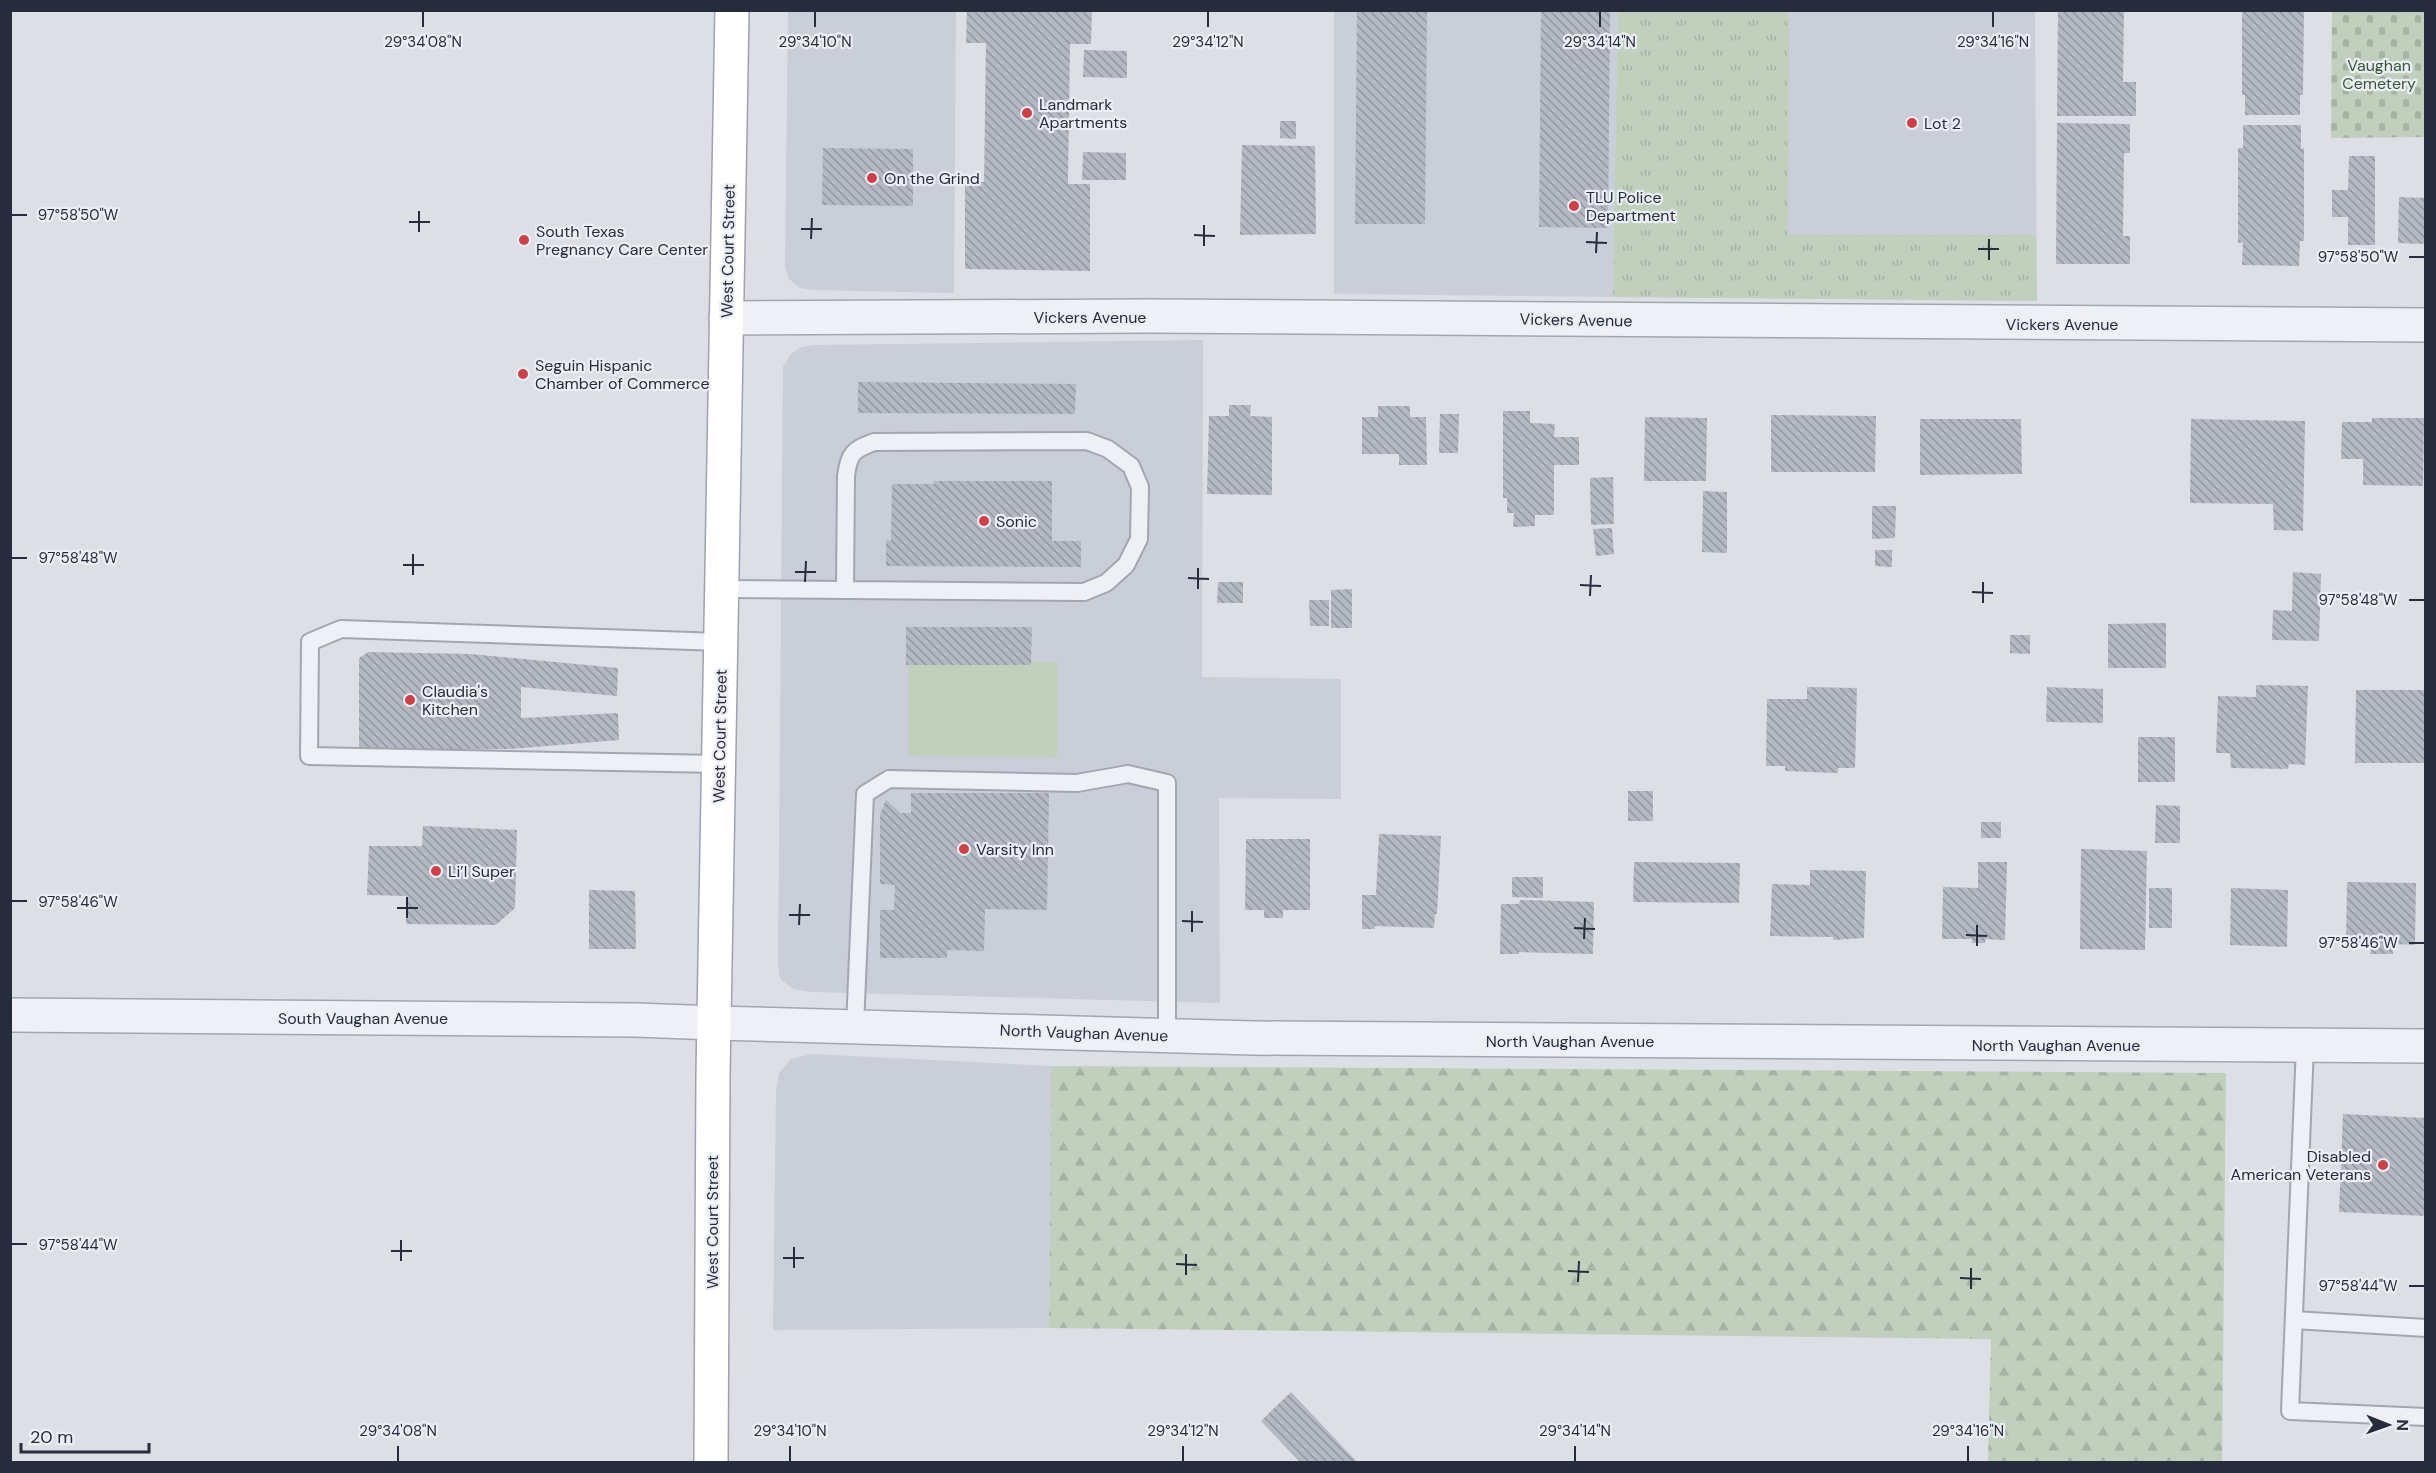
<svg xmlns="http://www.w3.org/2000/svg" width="2436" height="1473" viewBox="0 0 2436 1473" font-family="'DM Sans',sans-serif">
<defs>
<pattern id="grass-tufts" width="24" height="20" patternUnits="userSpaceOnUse" patternTransform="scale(1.5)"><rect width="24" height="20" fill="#c0d0bd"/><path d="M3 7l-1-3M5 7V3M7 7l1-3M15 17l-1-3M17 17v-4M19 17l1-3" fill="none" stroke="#a5b3a3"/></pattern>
<pattern id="forest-firs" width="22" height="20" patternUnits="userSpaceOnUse" patternTransform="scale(1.5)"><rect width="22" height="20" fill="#c0d0bd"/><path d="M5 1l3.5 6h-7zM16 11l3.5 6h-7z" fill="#a5b3a3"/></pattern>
<pattern id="cemetery-stones" width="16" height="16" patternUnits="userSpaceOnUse" patternTransform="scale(1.5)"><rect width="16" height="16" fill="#c0d0bd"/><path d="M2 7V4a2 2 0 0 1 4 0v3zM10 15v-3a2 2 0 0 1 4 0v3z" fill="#a5b3a3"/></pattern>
<pattern id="building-back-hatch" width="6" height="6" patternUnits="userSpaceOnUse" patternTransform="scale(1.5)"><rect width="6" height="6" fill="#b4b8c3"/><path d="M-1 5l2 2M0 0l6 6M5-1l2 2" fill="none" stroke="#9296a0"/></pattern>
</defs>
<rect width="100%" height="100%" fill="#dcdfe6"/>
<path fill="#caced8" d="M788,11h168l-2,282 -139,-3 -15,-2 -11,-9 -4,-12z
M1334,11h701l2,290 -703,-7z
M1203,340l-1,337 139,2v120l-122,-1 1,205 -409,-11 -18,-3 -13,-10 -2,-14 5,-598 7,-12 11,-8 14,-2z
M812,1054l239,12 -2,262 -276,2 3,-240 3,-17 12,-14z"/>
<path fill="url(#grass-tufts)" d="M1618,11h171l-1,224h248l1,66 -424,-4z"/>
<path fill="url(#forest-firs)" d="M1051,1066l1175,7 -4,389h-234l3,-123 -942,-11z"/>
<path fill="url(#cemetery-stones)" d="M2332,11h93v126l-94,1z"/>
<path fill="#c0d0bd" d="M908,661h149v96l-149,-1z"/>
<path fill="url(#building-back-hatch)" d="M967,10h125l-1,34h-21l-2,140h22v87l-125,-2v-87h19l2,-139h-20z
M1357,10h70l-2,214h-70z
M2058,10h66l-1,72h13v34h-79z
M2242,10h62l-1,85h-3v20h-55v-20h-3z
M1541,11l69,1 -2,216 -69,-1z
M1084,50l43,1v27l-44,-1z
M1280,121h16v18l-16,-1z
M2057,123l73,1v29h-6l-1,83h7v28h-74z
M2243,125h58v24l3,-1v93h-4l-1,25 -57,-1 1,-23 -5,1v-95h5z
M1242,145l73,1 1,88 -76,1z
M823,148l90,1v57l-91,-1z
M1083,152l43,1v27h-44z
M2349,156h26v89h-27v-28h-16v-27h16z
M2399,197l27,1v46l-28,-1z
M858,382l218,2 -1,30 -217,-1z
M1229,405h22l-1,11 22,1v78l-65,-1 2,-78h20z
M1378,406h32v11h16l1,48h-28v-11h-37v-37h16z
M1503,411h27v12l25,1 -1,13h25v28h-25v50h-19v11l-22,1 1,-14h-7v-15h-4z
M1440,414h19l-1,39h-19z
M1771,415l105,1 -1,56h-104z
M1645,417l62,1 -1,63h-62z
M2372,418h52l-1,68 -60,-1v-26h-22l1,-37h30z
M1920,419h101l1,55 -102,1z
M2191,419l114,2 -2,110 -29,-1 -1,-26 -83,-1z
M1613,477l1,47 -23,1 -1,-47z
M934,481h118v60h29v26l-195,-1v-26l5,1 1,-57h42z
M1703,491l24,1v61l-25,-1z
M1872,506h24l-1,32 -23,1z
M1612,528l2,26 -18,2 -3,-27z
M1875,550h17v17l-17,-1z
M2293,572l28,2 -2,67 -47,-1 1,-30 19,1z
M1218,582h25v21h-26z
M1352,589v39h-21v-38z
M1309,600h20v26h-19z
M2166,623v45h-58v-44z
M906,627h126l-1,38h-125z
M2010,635h20v19l-20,-1z
M368,652l102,2 148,14 -1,28 -96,-9v31l97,-5 1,27 -108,9 -145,1 -7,-4v-88z
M2256,685l52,1 -3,79 -16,-1 -1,5 -57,-1 -1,-15h-14l2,-57 38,1z
M1807,687l50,1 -2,80h-17v5l-53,-2v-5h-19l1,-67h40z
M2047,687l56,2v34l-57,-1z
M2356,690h70v73h-71z
M2138,737h37v45h-37z
M1628,791h25v30h-25z
M911,793h138l-2,117 -62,-1 -1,42 -37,-1v8h-67v-48h14l1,-25 -15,-1v-70l6,-14 15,13h10z
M2156,805l24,1v37h-25z
M1981,822h20v16h-20z
M423,826l94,4 -2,78 -19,17 -90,-1 1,-28 -40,-1 2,-49h53z
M1379,834l62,2 -4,78h-2l-1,14 -59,-2v3h-13v-34h14z
M1246,839h64v71h-27v8h-19v-8h-19z
M2081,849l66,2 -2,99 -65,-1z
M1634,862l106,1 -1,40 -106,-1z
M1978,862h29l-2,78 -20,-1v4h-13v-4h-30l1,-52 35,1z
M1810,870l56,1 -2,67 -31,2v-3l-63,-1 2,-52 38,1z
M1512,877h31v21l-31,-1z
M2347,882l69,1 -1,62 -23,-1 1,10h-23l2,-10 -26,-1z
M2149,888h23v40h-23z
M2231,888l57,2 -1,57 -57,-2z
M589,890l46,1 1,58h-47z
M1520,900l74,2 -1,52 -74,-2v2h-19l1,-50h18z
M2343,1114l83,4v98l-87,-4z
M1291,1392l66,70h-57l-39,-41z"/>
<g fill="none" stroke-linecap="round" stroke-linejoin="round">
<g stroke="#a2a6b0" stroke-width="20">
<path id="service" d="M722,589l362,3 22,-9 20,-18 13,-26 1,-52 -9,-21 -23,-17 -21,-8 -213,1c-21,8 -25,11 -28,34l-1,113
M719,764l-410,-8 1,-114 31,-13 380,13
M855,1026l10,-232 24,-15 188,4 51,-9 39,9v253
M2305,1046l-15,365 136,6
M2294,1320l132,8"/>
</g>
<g stroke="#a2a6b0" stroke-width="36">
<path id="minor" d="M726,318l422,-2 1278,9
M10,1015l626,5 80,3"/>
</g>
<g stroke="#a2a6b0" stroke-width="36">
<path id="tertiary" d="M716,1023l537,15 1173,8"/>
</g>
<g stroke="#9ca2b2" stroke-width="36">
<path id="primary" d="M711,1462l2,-387 19,-1065"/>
</g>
<use href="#service" stroke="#eff0f5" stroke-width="16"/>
<use href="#minor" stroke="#eff0f5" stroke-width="33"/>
<use href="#tertiary" stroke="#eff0f5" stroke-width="33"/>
<use href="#primary" stroke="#fff" stroke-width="33"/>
</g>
<path fill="none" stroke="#262c3c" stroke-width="2" d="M423,27v-15M815,27v-15M1208,27v-15M1600,27v-15M1993,27v-15M12,215h15M409,222h21M801,229h21M419,232v-21M1194,235l21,1M811,239l1,-21M1586,242l21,1M1204,246v-21M1978,249h21M1596,253l1,-21M2409,257h15M1989,260v-21M12,558h15M403,565h21M795,572h21M413,575v-21M1188,578l21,1M805,582l1,-21M1580,585l21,1M1198,589v-21M1972,592l21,1M1590,596l1,-21M2409,600h15M1983,603v-21M12,901h15M397,908h21M789,915h21M407,918v-21M1182,921l21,1M799,925l1,-21M1574,928l21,1M1192,932v-21M1966,935l21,1M1584,939l1,-21M2409,943h15M1977,946v-21M12,1244h15M391,1251h21M783,1258h21M401,1261v-21M1176,1264l21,1M794,1268v-21M1568,1271l21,1M1186,1275v-21M1960,1278l21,1M1578,1282l1,-21M2409,1286h15M1971,1289v-21M398,1461v-15M790,1461v-15M1183,1461v-15M1575,1461v-15M1968,1461v-15"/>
<g fill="#cc4148" stroke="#ebeef4" stroke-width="2">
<circle cx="1027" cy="113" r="6"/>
<circle cx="1912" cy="123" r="6"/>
<circle cx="872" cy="178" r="6"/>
<circle cx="1574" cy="206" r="6"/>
<circle cx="524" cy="240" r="6"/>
<circle cx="523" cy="374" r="6"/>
<circle cx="984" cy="521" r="6"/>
<circle cx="410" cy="700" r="6"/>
<circle cx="964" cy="849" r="6"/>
<circle cx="436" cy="871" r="6"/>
<circle cx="2383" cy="1165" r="6"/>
</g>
<g text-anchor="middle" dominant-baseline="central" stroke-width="4.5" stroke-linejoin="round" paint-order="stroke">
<g font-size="16" fill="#375834" stroke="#ebeef4">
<text x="2379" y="65">Vaughan<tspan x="2379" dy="18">Cemetery</tspan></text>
</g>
<g font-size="16" fill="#262c3c" stroke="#ebeef4" text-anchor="start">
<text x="1039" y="104">Landmark<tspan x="1039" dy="18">Apartments</tspan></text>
<text x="1924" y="123">Lot 2</text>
<text x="884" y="178">On the Grind</text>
<text x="1586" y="197">TLU Police<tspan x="1586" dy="18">Department</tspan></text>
<text x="536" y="231">South Texas<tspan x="536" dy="18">Pregnancy Care Center</tspan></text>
<text x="535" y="365">Seguin Hispanic<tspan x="535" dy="18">Chamber of Commerce</tspan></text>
<text x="996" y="521">Sonic</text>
<text x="422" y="691">Claudia's<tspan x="422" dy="18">Kitchen</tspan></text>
<text x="976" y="849">Varsity Inn</text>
<text x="448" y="871">Li’l Super</text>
<text x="2371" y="1156" text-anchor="end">Disabled<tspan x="2371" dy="18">American Veterans</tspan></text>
</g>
<g font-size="16" fill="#262c3c" stroke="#ebeef4">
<text transform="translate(728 251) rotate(-89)">West Court Street</text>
<text x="1090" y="317">Vickers Avenue</text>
<text transform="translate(1576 320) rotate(1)">Vickers Avenue</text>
<text x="2062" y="324">Vickers Avenue</text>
<text transform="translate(720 736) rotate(-89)">West Court Street</text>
<text x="363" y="1018">South Vaughan Avenue</text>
<text transform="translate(1084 1033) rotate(2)">North Vaughan Avenue</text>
<text x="1570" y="1041">North Vaughan Avenue</text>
<text x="2056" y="1045">North Vaughan Avenue</text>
<text transform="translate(712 1222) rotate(-90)">West Court Street</text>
</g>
</g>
<g font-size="15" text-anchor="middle" fill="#262c3c" stroke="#ebeef4" stroke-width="4.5" stroke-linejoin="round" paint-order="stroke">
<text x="423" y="47">29°34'08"N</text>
<text x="815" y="47">29°34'10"N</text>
<text x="1208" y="47">29°34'12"N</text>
<text x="1600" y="47">29°34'14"N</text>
<text x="1993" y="47">29°34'16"N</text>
<text x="78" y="220">97°58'50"W</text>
<text x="2358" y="262">97°58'50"W</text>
<text x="78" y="563">97°58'48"W</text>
<text x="2358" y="605">97°58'48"W</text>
<text x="78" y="907">97°58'46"W</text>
<text x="2358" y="948">97°58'46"W</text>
<text x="78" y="1250">97°58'44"W</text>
<text x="2358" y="1291">97°58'44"W</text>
<text x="398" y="1436">29°34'08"N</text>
<text x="790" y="1436">29°34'10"N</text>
<text x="1183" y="1436">29°34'12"N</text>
<text x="1575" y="1436">29°34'14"N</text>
<text x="1968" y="1436">29°34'16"N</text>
</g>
<rect width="2436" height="1473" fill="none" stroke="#262c3c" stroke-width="24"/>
<g transform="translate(2388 1425) rotate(91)" stroke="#ebeef4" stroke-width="4.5" paint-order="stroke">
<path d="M0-4.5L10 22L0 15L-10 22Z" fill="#262c3c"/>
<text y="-9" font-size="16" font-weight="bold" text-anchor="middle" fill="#262c3c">N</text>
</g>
<path d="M21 1443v9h128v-9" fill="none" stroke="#262c3c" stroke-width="3"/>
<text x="30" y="1443" font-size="18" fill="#262c3c" stroke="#ebeef4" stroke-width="4.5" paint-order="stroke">20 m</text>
</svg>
